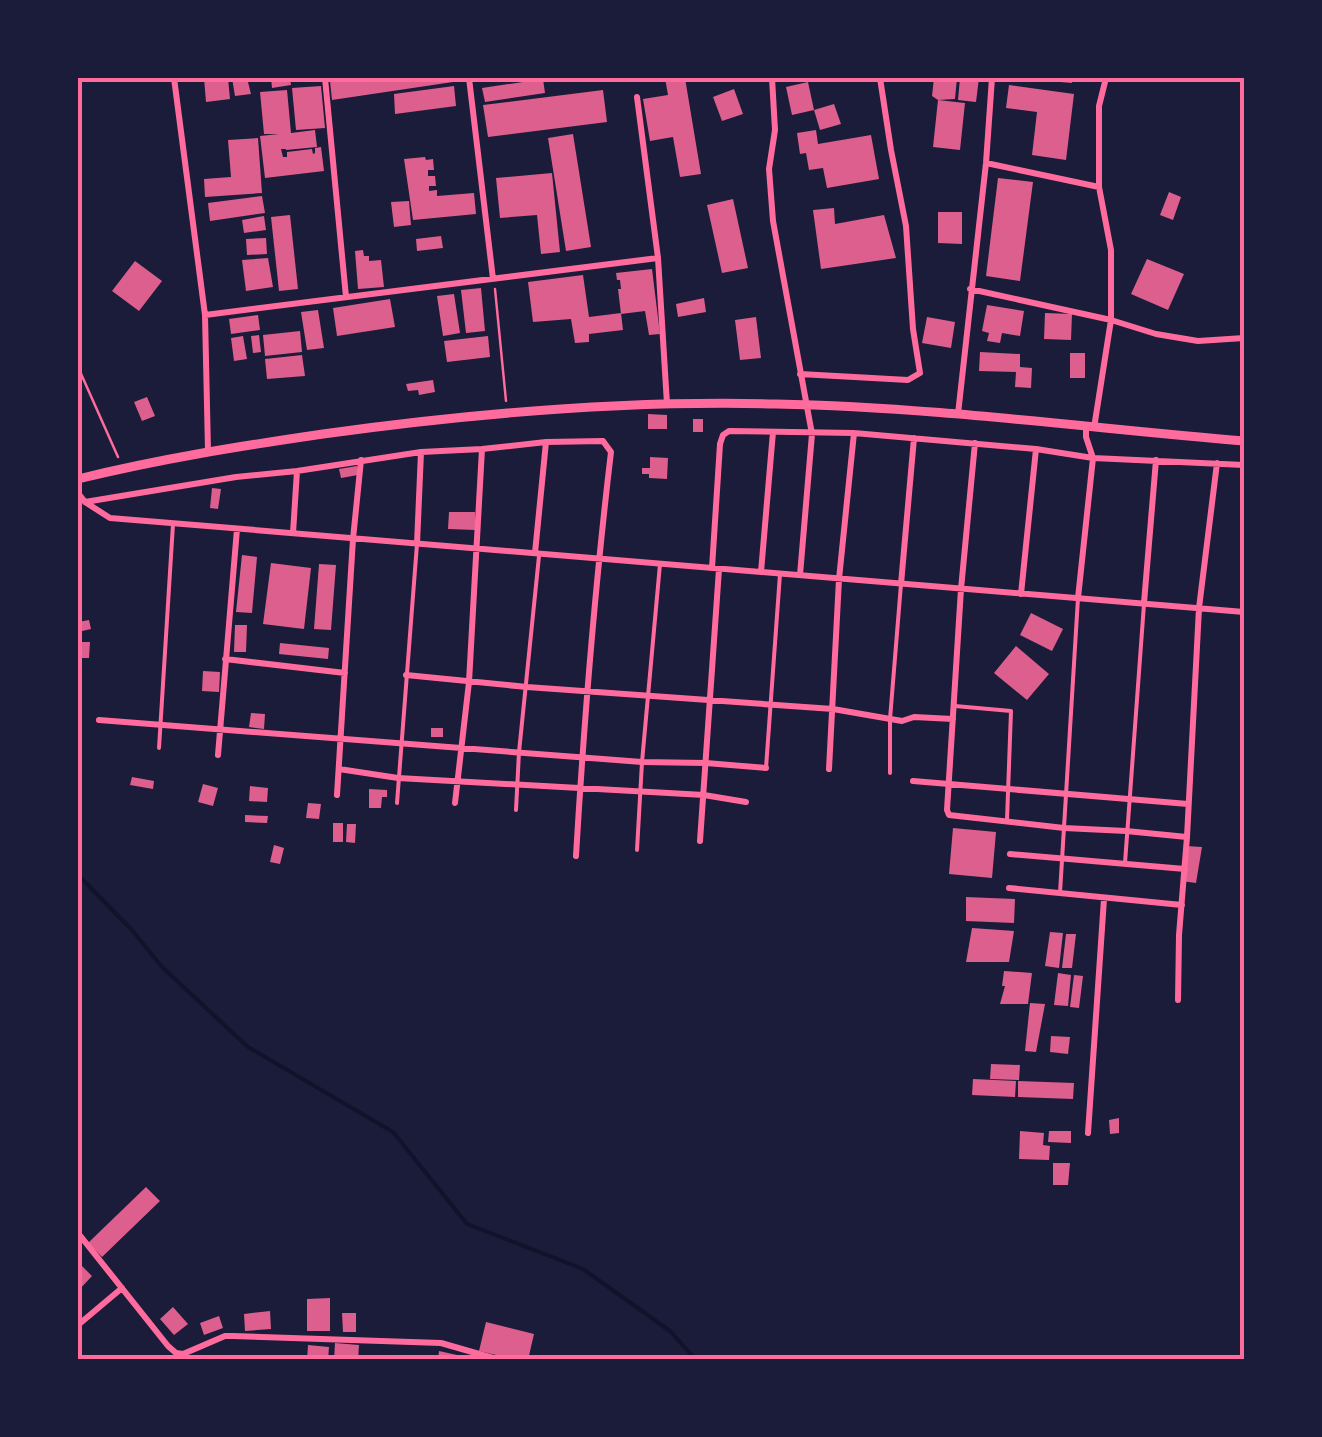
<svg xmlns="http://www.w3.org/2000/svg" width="1322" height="1437" viewBox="0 0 1322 1437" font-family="'IBM Plex Sans',sans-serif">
<rect width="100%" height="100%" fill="#1b1b3a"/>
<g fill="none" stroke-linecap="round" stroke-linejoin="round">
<path stroke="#12122b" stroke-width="4" d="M78,875l54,55 30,37 86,80 145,85 74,92 116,45 87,62 26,29"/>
</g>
<path fill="#dd5f8e" d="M204,78h24l2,21 -24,3z
M232,78h15l4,16 -16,2z
M271,78h19l1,7 -19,3z
M359,78h94v4l-121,18 -2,-19z
M665,78h20l16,96 -21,3 -7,-40 -23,4 -7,-42 25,-4z
M934,78h23l-2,21 -17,1 -6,-4z
M960,78h19l-3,24 -18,-2z
M1039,78h33v5l-34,-3z
M543,79l2,14 -60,9 -3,-14z
M808,82l6,28 -22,5 -6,-28z
M1009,85l65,9 -8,66 -34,-5 5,-43 -31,-4z
M321,86l4,42 -29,2 -4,-42z
M454,86l2,20 -61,8 -1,-20z
M734,89l9,25 -21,7 -9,-24z
M287,90l4,43 24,-3 2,17 -31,3v-1h-5l2,8h4v-5l25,-3 1,5 2,-1v-5l6,-1 3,24 -59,7 -5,-42 19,-2h-15l-4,-42z
M603,90l4,32 -119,15 -5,-32z
M938,100l27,3 -5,47 -27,-3z
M834,104l7,20 -21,6 -6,-20z
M816,130l2,14 53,-9 8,44 -52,9 -4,-20 -14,2 -3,-17 -6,1 -3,-21z
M573,134l18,113 -25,4 -18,-113z
M258,138l4,55 -57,4 -1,-18 27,-2 -3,-37z
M425,157l1,3 7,-1 1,11h-6v6h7l1,10h-7v5l8,-1v6l37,-3 2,21 -63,6 -9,-61z
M552,173l8,79 -19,2 -4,-39 -37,3 -4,-40z
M998,178l35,4 -13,99 -34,-5z
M1169,192l12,5 -8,23 -13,-5z
M262,196l3,17 -55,8 -2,-18z
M733,199l15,69 -26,5 -15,-68z
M409,201l2,24 -17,2 -3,-25z
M834,208l1,16 49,-9 12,43 -75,11 -8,-59z
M938,212h24v32l-24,-1z
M290,215l8,74 -19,2 -8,-74z
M264,216l2,14 -22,3 -2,-13z
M441,236l2,12 -26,3 -1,-12z
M266,238l1,16 -20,1 -1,-16z
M363,250l1,6h5v5l12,-1 3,27 -26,2 -3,-38z
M268,258l5,29 -27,4 -4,-31z
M1147,259l37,15 -16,36 -37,-16z
M135,261l27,20 -23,30 -27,-20z
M652,269l8,65 -11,1 -4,-24 -24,3 -3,-25h3l-1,-9h-3l-1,-7z
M583,275l6,42 32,-4 2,17 -34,4v8l-14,1 -4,-24 -38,3 -5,-40z
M481,288l4,43 -19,2 -5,-43z
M454,294l6,39 -17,3 -6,-40z
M704,298l2,14 -28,5 -2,-13z
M390,299l5,28 -58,9 -4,-28z
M987,305l37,6 -4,25 -18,-3 -2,10 -13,-2 2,-8 -7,-2z
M318,310l6,38 -17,2 -6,-38z
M1045,313l27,1 -1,26 -27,-1z
M258,315l2,15 -29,4 -2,-15z
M756,317l5,41 -21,2 -5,-40z
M927,317l28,5 -4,26 -29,-5z
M300,331l2,21 -37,4 -2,-21z
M259,335l2,17 -8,1 -2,-17z
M243,336l4,23 -13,2 -3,-23z
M488,336l2,21 -43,5 -3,-21z
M980,352l40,2v13l12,1 -1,20 -16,-1 1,-15 -37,-1z
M1070,353h15v25h-15z
M302,355l3,21 -38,3 -2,-20z
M433,380l2,12 -16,3 -1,-5 -10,1 -2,-7z
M147,397l8,19 -13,5 -8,-19z
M648,414l19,1v14h-19z
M693,419h10v13h-10z
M650,457l18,1 -1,21 -18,-1v-4h-7v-6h8z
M357,466l1,9 -17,3 -2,-9z
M212,488l9,1 -3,20 -8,-1z
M449,512h26v18l-27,-1z
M242,555l15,2 -5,56 -16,-1z
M271,563l40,5 -7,61 -41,-5z
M319,564l17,1 -5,65 -17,-1z
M1031,613l32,16 -11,22 -32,-16z
M89,620l2,9 -13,3v-10z
M235,625h12l-1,27h-12z
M78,642h12l-1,16h-11z
M280,643l49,5 -1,11 -49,-5z
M1016,646l33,28 -22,26 -33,-27z
M203,671l17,1 -1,20 -17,-1z
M251,713l14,1 -1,15 -15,-2z
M431,728h12v9h-12z
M132,777l22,4 -1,8 -23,-4z
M203,784l15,4 -5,18 -15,-4z
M250,786l18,2 -1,14 -18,-1z
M369,789l18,1v7h-5l-1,11h-12z
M308,803l13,1 -2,15 -13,-1z
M245,815l23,1 -1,7 -22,-1z
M333,823h10v19h-10z
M347,824h9l-1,19 -9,-1z
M953,828l43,4 -4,46 -43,-4z
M274,845l10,3 -4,16 -10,-2z
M1186,846l16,1 -6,36 -15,-2z
M966,897l49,2 -1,24 -48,-2z
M972,928l42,3 -5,31h-43z
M1050,932l13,1 -4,35 -14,-2z
M1066,934h10l-4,34h-10z
M1004,971l28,2 -4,31h-28l5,-18h-3z
M1058,973l13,2 -3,31 -14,-1z
M1074,975l9,1 -4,32 -9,-1z
M1030,1003l15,1 -9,48 -11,-1z
M1051,1036l19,1 -2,17 -18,-2z
M991,1064l29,1 -1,15 -29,-1z
M973,1079l43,2 -1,16 -43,-2z
M1018,1081l56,2 -1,16 -55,-2z
M1119,1118v15l-9,1 -1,-14z
M1020,1131l24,2 -1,12 7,1 -1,14 -30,-1z
M1049,1131h22v12l-23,-1z
M1053,1163h17l-2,22h-15z
M146,1187l14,14 -58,56 -14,-14z
M81,1265l11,11 -14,15v-22z
M330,1298v33h-23v-32z
M173,1307l15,17 -14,11 -14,-16z
M270,1311l1,18 -26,2 -1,-17z
M342,1313h14v19h-13z
M219,1316l4,12 -19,7 -4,-12z
M486,1322l48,12 -6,26h-11l-38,-9z
M335,1343l24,2 -1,15h-24z
M308,1345l21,2 -1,13h-21z
M439,1351l18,4 -1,5h-18z"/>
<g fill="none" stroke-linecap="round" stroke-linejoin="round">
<path stroke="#ff6b9d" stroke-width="2.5" d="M495,289l11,112
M78,367l40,90"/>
<path stroke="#ff6b9d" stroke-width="4" d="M955,706l56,5 -4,109
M159,748l14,-224
M766,768l14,-194
M890,773v-54l11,-135
M397,803l20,-259
M516,810l3,-58 20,-196
M637,850l5,-88 18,-198
M1125,863l19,-259
M1060,893l18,-295"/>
<path stroke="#ff6b9d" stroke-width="6" d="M174,78l31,237 3,136
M325,78l21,219
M469,78l24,201
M772,78l3,52 -6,39 4,52 39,213 -12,141
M637,97l21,161 9,146
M986,163l113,24
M970,289l141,31 45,14 42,7 46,-3
M205,315l453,-57
M800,374l108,6 12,-7 -7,-44 -7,-103 -15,-76 -11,-72
M958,414l28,-251 6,-85
M1094,428l17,-108v-70l-12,-63v-81l7,-28
M975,443l-14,146 -14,221 2,5 115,13 62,3 61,6
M78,493l7,9 25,16 1134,94
M85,502l151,-25 61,-6 124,-19 61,-3 64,-7 57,-1 8,11c-16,134 -27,269 -35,404
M293,533l4,-62
M417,544l4,-92
M535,553l11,-111
M712,568l8,-124 3,-9 6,-4 125,2 182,16 57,9 151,7
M761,572l12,-140
M901,584l13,-146
M1021,594l15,-145
M1078,598l15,-140 -7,-21v-10
M1144,603l12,-143
M225,659l120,14
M406,675l121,12 306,22 69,12 12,-4 39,2
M99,720l543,42 64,1 60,5
M218,755l19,-226
M339,769l59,9 306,17 42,7
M829,769l10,-190 15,-146
M913,781l275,23
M337,795l16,-256 8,-79
M455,803l14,-121 13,-233
M700,841l19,-272
M1010,854l175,15
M1009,888l173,17
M1178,1000l1,-65 8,-98 12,-229 18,-145
M1088,1133l16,-234
M78,1233l90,113 8,7 7,1 42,-18h8l208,7 59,17
M78,1325l44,-37"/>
<path stroke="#ff6b9d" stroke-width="9" d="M78,479c81,-20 163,-33 245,-45 151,-21 302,-34 453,-30 157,3 313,24 468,37"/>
</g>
<rect width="1322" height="1437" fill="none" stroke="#1b1b3a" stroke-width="160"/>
<rect x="80" y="80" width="1162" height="1277" fill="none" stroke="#ff6b9d" stroke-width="4"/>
</svg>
